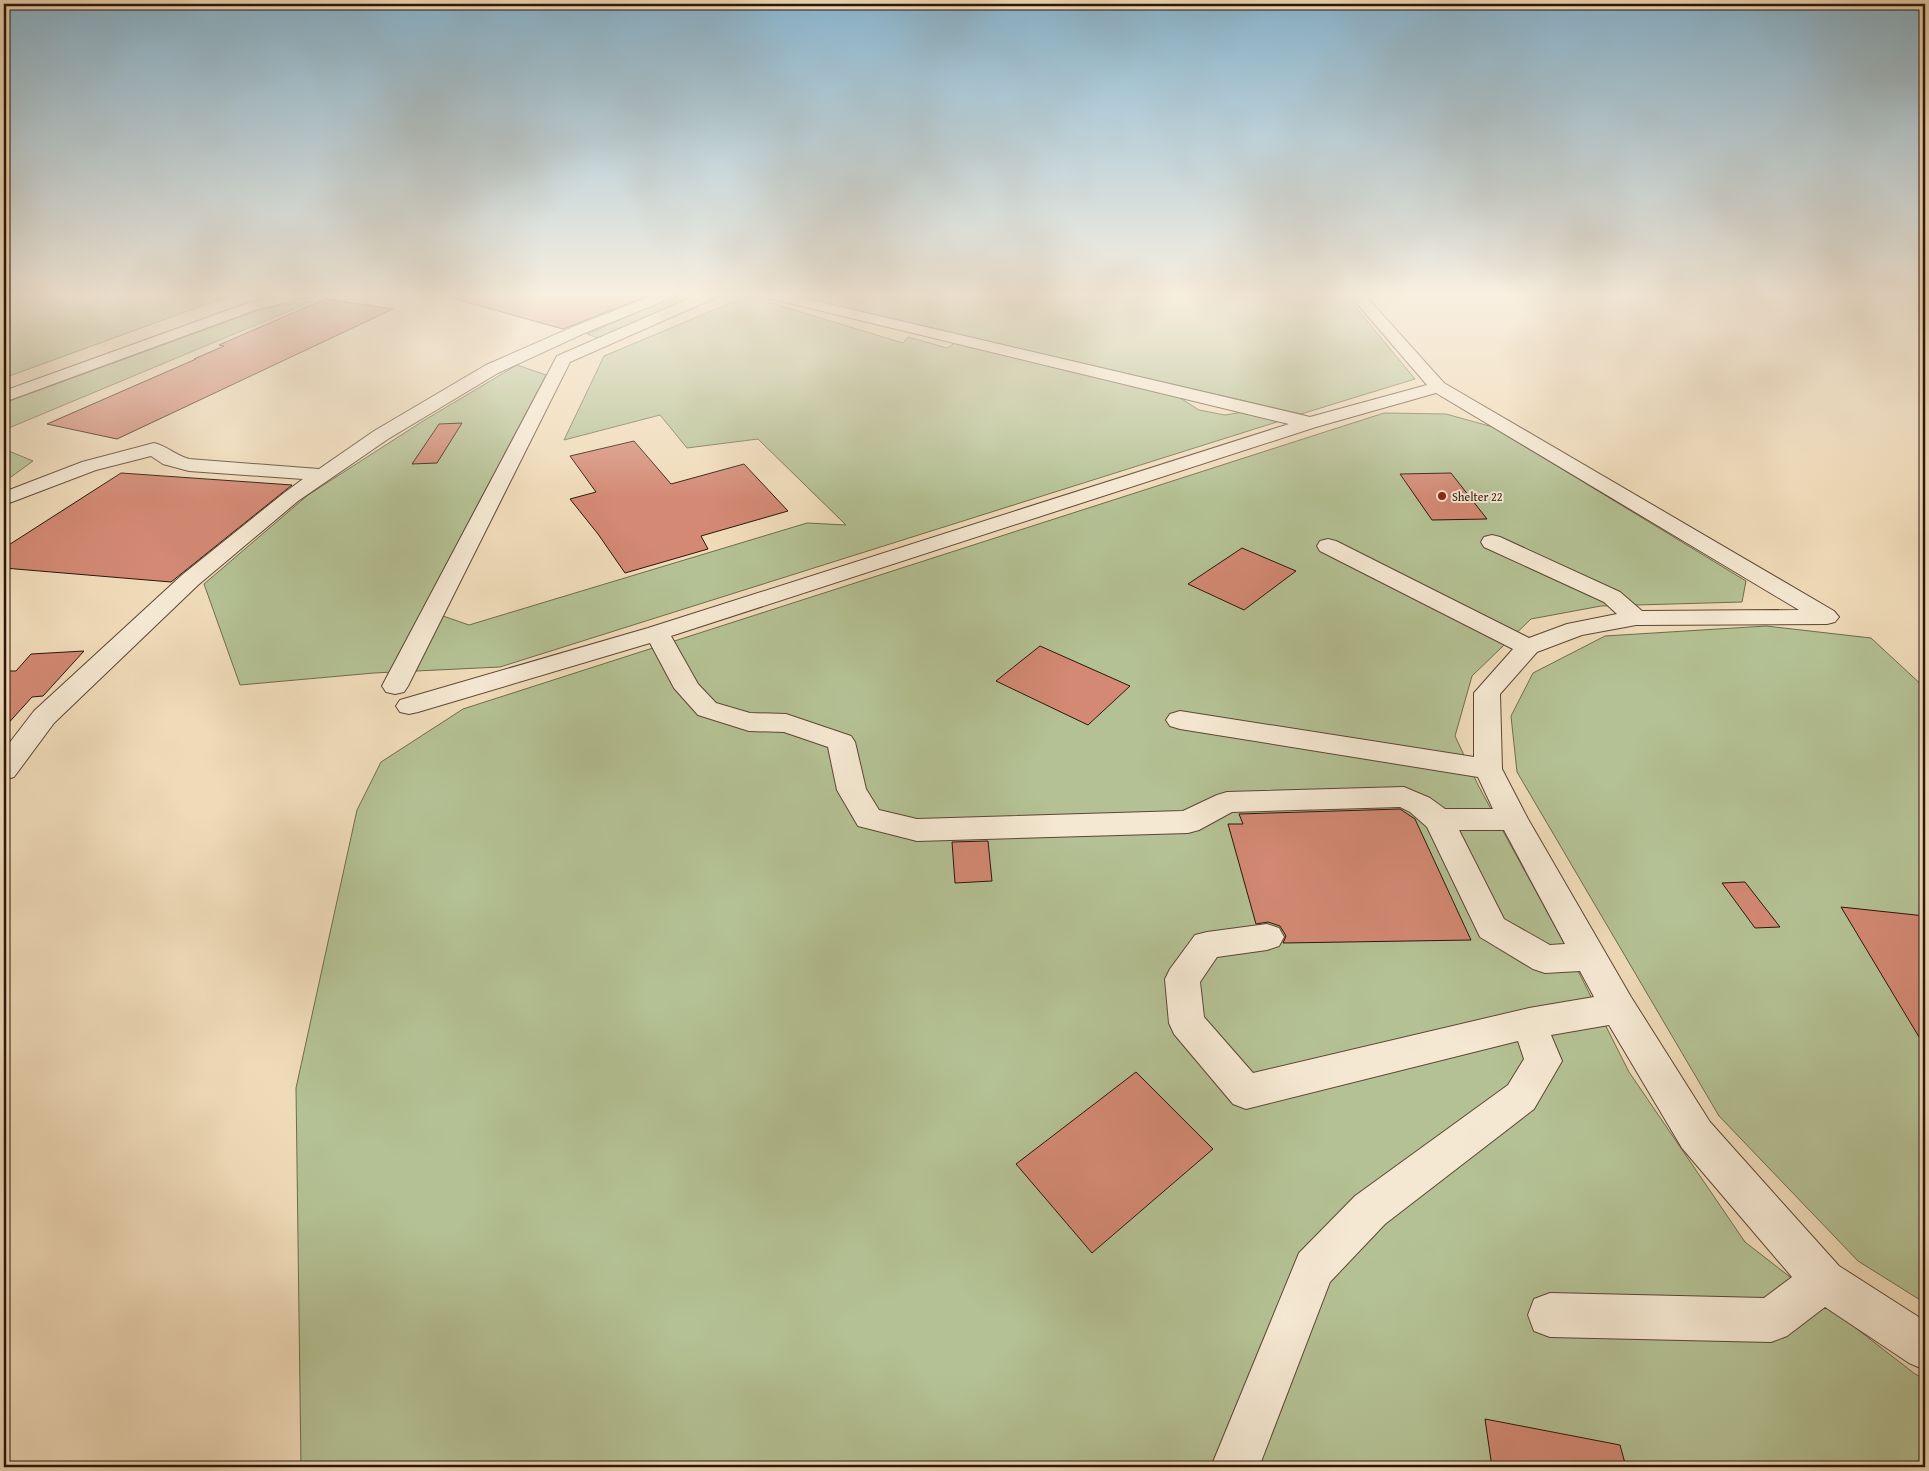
<svg xmlns="http://www.w3.org/2000/svg" width="1929" height="1471" viewBox="0 0 1929 1471" font-family="'Gentium Book Plus',serif">
<rect width="100%" height="100%" fill="#f0dbb9"/>
<filter id="stains"><feTurbulence type="fractalNoise" baseFrequency=".004" numOctaves="4"/><feColorMatrix values="0 0 0 0 .2 0 0 0 0 .09 0 0 0 0 .02 0 0 0 .5 -.17"/></filter>
<radialGradient id="worn" r=".72"><stop offset=".6" stop-color="#630" stop-opacity="0"/><stop offset="1" stop-color="#630" stop-opacity=".3"/></radialGradient>
<path fill="#b4c194" stroke="#706b4e" d="M4,293h233l-233,85z
M683,293h30l-115,45 -11,-4z
M786,293h558l71,86 -114,35 -503,-117z
M745,297h6l152,46 5,-6 39,11 8,-5 219,51 25,16 26,5 24,-4 31,10 -780,246 -126,6 -134,12 -36,-101 104,-89 115,-74 94,-56 29,10 -123,234 46,16 338,-102 39,2 -88,-86 -71,9 -27,-33 -96,25 40,-84z
M313,301l-309,129v-27l260,-95z
M1384,413l62,1 47,13 253,154 -4,21 -141,4 -70,13 -59,57 -17,60 23,49 87,160 64,127 116,170 170,132 10,5v88h-1624l-5,-379 61,-278 24,-48 82,-53z
M4,449l29,12 -29,21z
M1766,626l105,12 54,50v615l-67,-42 -139,-145 -202,-344 -6,-56 22,-43 72,-37z"/>
<path fill="#d38974" stroke="#2c1508" d="M455,293h200l-92,36 -108,-30z
M325,299l68,10 -276,130 -70,-15 149,-65h-2l30,-13 -5,-1z
M462,423l-25,40 -25,1 27,-40z
M634,441l37,43 73,-20 44,47 -87,25 7,13 -83,24 -27,-39 -28,-35 26,-7 -26,-36z
M121,473l171,12 -121,97 -167,-14v-20z
M1451,473l36,46 -55,1 -32,-46z
M1242,548l54,23 -52,39 -56,-26z
M1040,646l90,40 -42,39 -92,-44z
M84,651l-41,45 -11,1 -28,31v-57h12l15,-17z
M1400,809l15,10 56,121 -188,3 3,-7 -6,-10 -12,-4 -12,2 -28,-100h15l-4,-10z
M988,841l4,40 -37,2 -3,-41z
M1745,882l35,45 -25,1 -33,-45z
M1841,907l84,9v131z
M1136,1072l77,77 -121,104 -76,-89z
M1485,1419l135,26 6,22h-134z"/>
<g fill="none" stroke-linecap="round" stroke-linejoin="round">
<g stroke="#5d4634" stroke-width="2">
<path id="minor" d="M290,293h24l-2,3 -57,14 -251,92v-11l241,-87z
M659,293h19l-2,3 -89,36 -89,41 -110,66 -90,62 -100,84 -144,138 -40,54 -10,3v-30l30,-39 148,-136 102,-82 19,-14 -114,-8 -26,-7 -12,-8 -55,14 -92,35v-13l78,-30 72,-19c13,3 21,12 35,16l130,10 55,-38 112,-66 89,-39z
M702,293h19l-2,3 -149,66 -162,324 -4,6 -9,2 -9,-2 -4,-6 175,-330z
M757,293h24l529,124 117,-32 -79,-92h15l81,90 390,228 5,6 -4,5 -8,2 -191,1 -54,10 -45,17 -37,42 2,75 26,50 103,178 79,125 129,144 86,55v49l-16,-7 -84,-56 -38,29 -16,6 -221,-5 -16,-6 -6,-16 6,-16 16,-6 214,5 28,-21 -110,-129 -73,-123 -58,10 11,26 -28,48 -149,115 -55,58 -71,185h-48l88,-214 56,-57 153,-111 16,-26 -6,-18 -272,68 -13,-5 -59,-70 -5,-11 -4,-44 5,-10 25,-34 12,-3 60,-8 12,4 5,9 -5,9 -12,4 -50,7 -17,25 4,35 49,56 276,-65 65,-11 -14,-26 -35,2 -12,-4 -53,-32 -53,-110 -17,-15 -10,-5 -168,5 -33,18 -11,3 -271,8 -59,-15 -21,-36 -9,-43 -44,-15 -35,-1 -51,-16 -24,-27 -24,-45 -232,69 -9,2 -9,-2 -4,-6 4,-6 248,-72 641,-204 -525,-127 -5,-1zM1436,393l363,217 -157,1 -22,-19 -120,-55 -8,-2 -8,2 -3,5 3,5 120,55 13,12 -50,10 -38,14 -193,-97 -8,-2 -8,2 -3,5 3,5 193,98 -39,44v64l-294,-46 -10,3 -4,6 4,6 10,3 298,48 15,32h-48l-15,-11 -26,-11 -177,5 -10,3 -34,16 -266,8 -38,-9 -13,-21 -11,-47 -4,-6 -65,-22 -36,-1 -34,-10 -18,-19 -27,-48 645,-209zM1459,830h45l61,114 -15,1 -46,-26z"/>
</g>
<use href="#minor" fill="#f5e8d2" fill-rule="evenodd"/>
</g>
<linearGradient id="sky" x2="0" y2="1"><stop stop-color="#89b7d2"/><stop offset="0.59" stop-color="#f8efe0"/><stop offset="1" stop-color="#f8efe0" stop-opacity="0"/></linearGradient>
<rect width="1929" height="499" fill="url(#sky)"/>
<circle fill="#8f2418" stroke="#f5e8d2" stroke-width="2" cx="1442" cy="496" r="5"/>
<g text-anchor="middle" dominant-baseline="central" stroke-width="4" stroke-linejoin="round" paint-order="stroke">
<g font-size="12" fill="#2c1508" stroke="#f5e8d2" text-anchor="start">
<text x="1452" y="496">Shelter 22</text>
</g>
</g>
<rect width="1929" height="1471" fill="none" stroke="#f0dbb9" stroke-width="20"/>
<rect x="5" y="5" width="1919" height="1461" fill="none" stroke="#2c1508" stroke-width="2.5"/>
<rect x="10" y="10" width="1909" height="1451" fill="none" stroke="#2c1508"/>
<rect width="100%" height="100%" filter="url(#stains)"/>
<rect width="100%" height="100%" fill="url(#worn)"/>
</svg>
